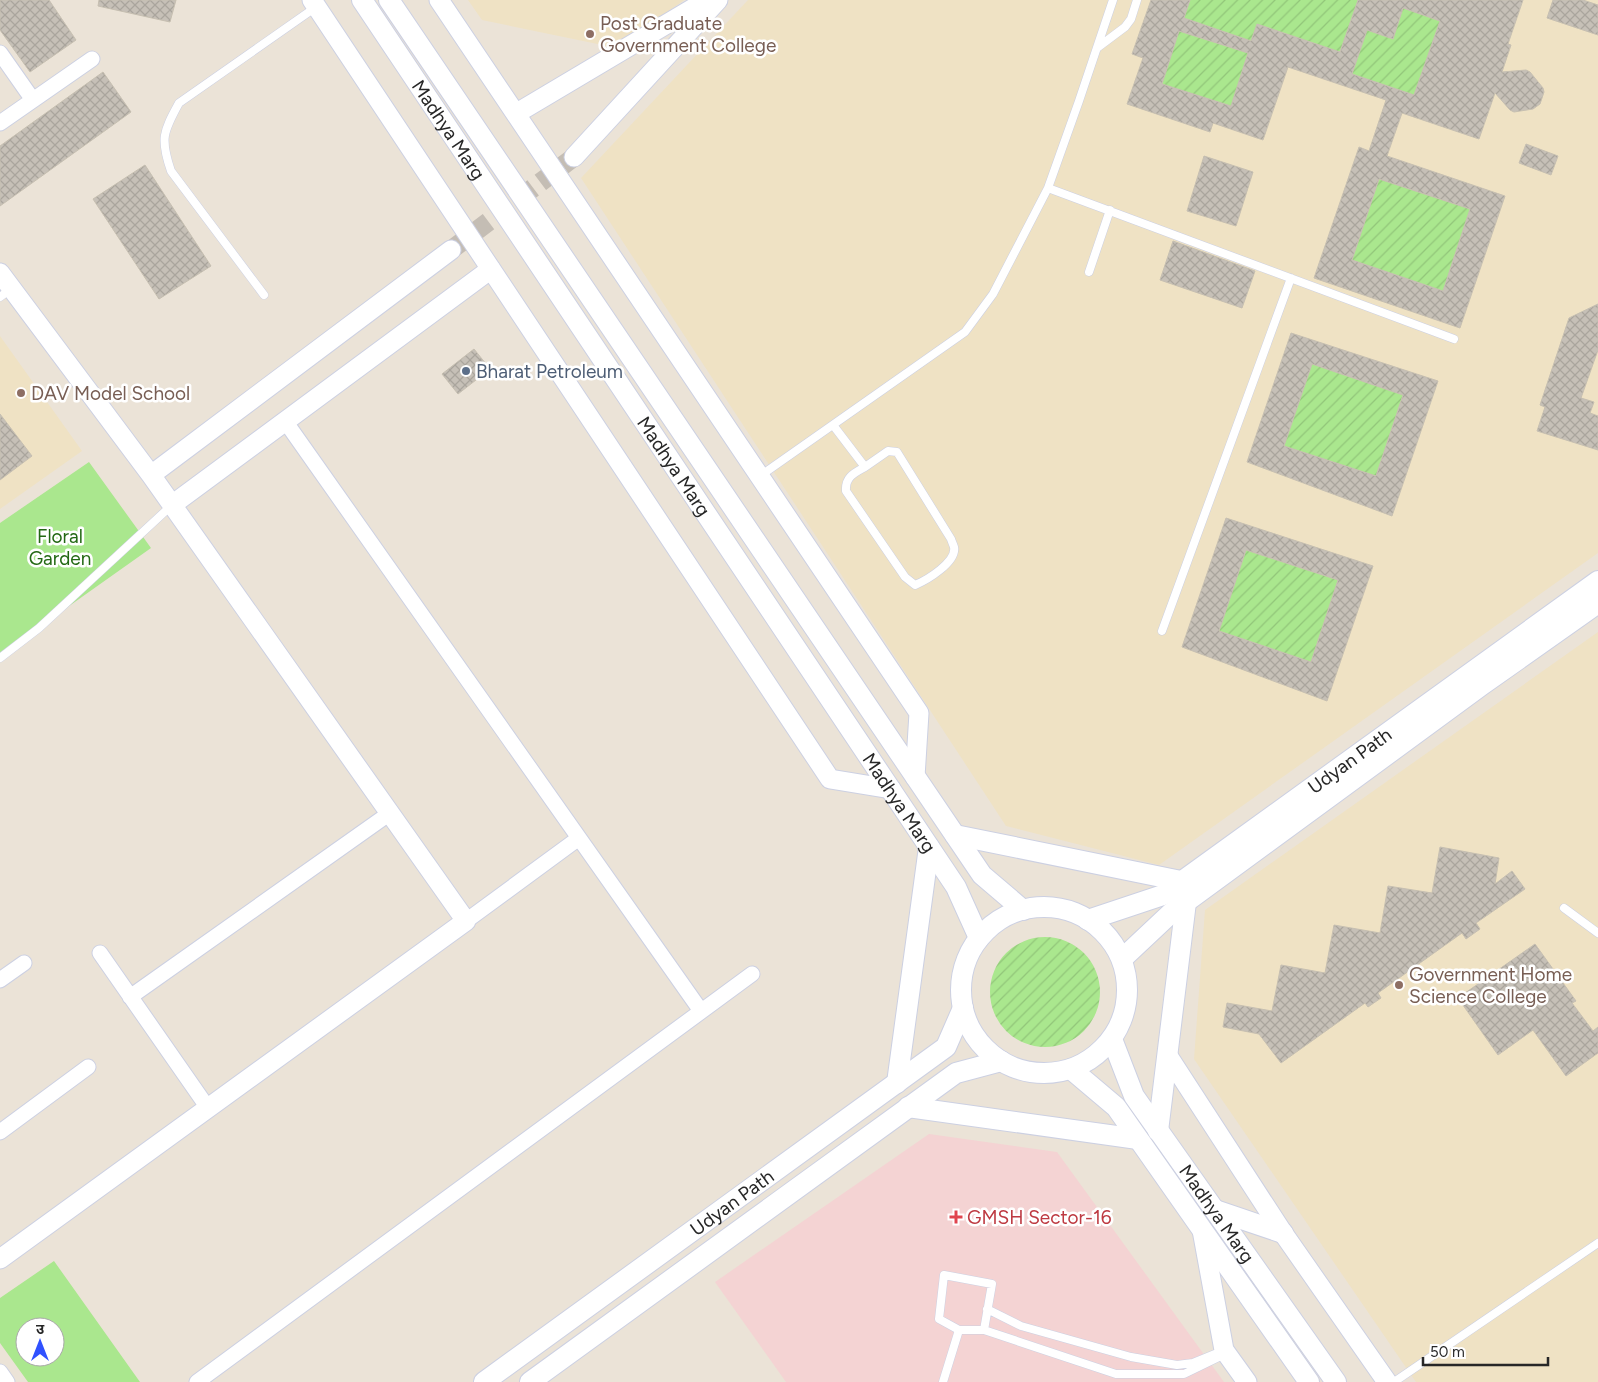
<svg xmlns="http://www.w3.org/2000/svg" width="1598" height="1382" viewBox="0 0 1598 1382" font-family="Figtree,'Noto Sans Devanagari',sans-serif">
<defs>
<pattern id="garden-furrows" width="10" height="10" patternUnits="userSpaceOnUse" patternTransform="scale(1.25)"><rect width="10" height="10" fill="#aae78e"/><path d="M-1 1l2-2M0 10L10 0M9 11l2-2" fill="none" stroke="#92c67a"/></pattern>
<pattern id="building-cross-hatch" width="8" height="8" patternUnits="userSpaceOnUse" patternTransform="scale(1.25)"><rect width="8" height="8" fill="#c6c0b7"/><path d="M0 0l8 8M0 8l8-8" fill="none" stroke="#aaa59d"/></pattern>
</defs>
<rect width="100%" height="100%" fill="#ebe3d7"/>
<path fill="#efe2c4" d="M468,0h216l-18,13 -54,34 -130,-27z
M748,0h850v553l-439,312 -153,-39 -425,-648z
M0,336l82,115 -82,58z
M1598,632v750h-182l-222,-323 11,-149z"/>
<path fill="#f4d3d3" d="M929,1134l128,18 167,230h-438l-71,-100z"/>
<path fill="#aae78e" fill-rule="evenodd" d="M89,462l62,86 -151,107v-132z
M54,1261l86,121h-112l-28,-39v-45zM25,1327h30v30h-30z"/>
<path fill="url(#garden-furrows)" d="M1190,0h168l-18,52 -83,-28 -6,17 -67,-23z
M1403,8l37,13 -26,74 -62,-21 15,-44 26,9z
M1179,31l69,22 -17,53 -69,-22z
M1379,179l91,30 -27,82 -91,-31z
M1312,364l91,31 -27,81 -92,-30z
M1246,550l92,30 -27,82 -92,-31z
M990 992a55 55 0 1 1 110 0a55 55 0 1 1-110 0Z"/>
<path fill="url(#building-cross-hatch)" stroke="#c6bfb1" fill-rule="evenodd" d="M0,0h49l27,40 -46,32 -30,-42z
M99,0h77l-6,22 -72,-16z
M1151,0h39l-6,18 67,23 6,-17 83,28 18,-52h165l-15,44 3,1 -9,27 24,-2 4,2 13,16 1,4 -4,12 -7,5 -19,3 -4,-2 -15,-17 -16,46 -77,-26 -15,43 118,40 -45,132 -146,-50 45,-131 10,4 17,-51 -98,-33 -25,73 -50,-17 -3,9 -83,-28 16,-46 -11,-4zM1403,8l37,13 -26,74 -62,-21 15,-44 26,9zM1179,31l69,22 -17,53 -69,-22zM1379,179l91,30 -27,82 -91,-31z
M1553,0h30l15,5v30l-51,-17z
M103,72l28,40 -131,94v-60z
M1526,144l32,12 -7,19 -32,-12z
M1204,156l49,16 -17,54 -49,-15z
M145,165l66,101 -52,33 -66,-100z
M1173,241l82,30 -13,37 -82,-28z
M1598,304v46l-17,48 13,4 -4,11 8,3v34l-61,-19 8,-24 -5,-2 29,-87z
M1291,333l147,48 -46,135 -145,-54zM1312,364l91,31 -27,81 -92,-30z
M474,349l16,20 -32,25 -16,-20z
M0,414l32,42 -32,24z
M1226,518l147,48 -46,135 -145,-54zM1246,550l92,30 -27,82 -92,-31z
M1440,847l59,11 -4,26 17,-13 13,18 -49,34 4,6 -14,10 -4,-6 -84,60 3,5 -13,9 -3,-4 -84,60 -22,-29 -36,-7 4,-24 45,8 9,-46 44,8 9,-48 46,8 8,-47 44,7z
M1535,944l41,57 -4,2 21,28 5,-4v26l-32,23 -33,-46 -35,25 -40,-57z"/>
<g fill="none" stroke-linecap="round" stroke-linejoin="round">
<path stroke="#c4bdb4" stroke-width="19" stroke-dasharray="19 9" stroke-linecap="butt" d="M451,250l123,-93"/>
<g stroke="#ccd0e2" stroke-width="9">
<path id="service" d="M1097,48l28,-21 6,-8 6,-19
M1048,188l406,151
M1089,272l21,-62
M264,295l-93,-124c-11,-32 -8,-39 8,-68l137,-96
M0,297l12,-9
M833,425l32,42 23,-16 9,1 54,87c1,3 2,5 3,8 3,15 -27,33 -39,38l-10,-8 -59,-86c-1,-14 8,-18 19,-24
M760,476l205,-144 28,-38 55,-106 31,-87 34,-101
M1162,631l129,-353
M0,658l39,-30 133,-123
M1564,908l34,25
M944,1275l48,9 -8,46h-25l-20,-11z
M987,1309l34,17 110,31 46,8 16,-2 22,-9
M984,1330l132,44h68l35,-17 5,-7
M943,1382l16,-52
M1394,1382l204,-139"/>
</g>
<g stroke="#ccd0e2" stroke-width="17">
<path id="minor" d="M0,53l33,47
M0,123l92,-64
M285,421l416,590
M466,921l113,-83
M100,953l108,155
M0,980l24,-17
M130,997l260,-184
M0,1132l88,-65
M0,1372l7,10
M197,1382l555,-408"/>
</g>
<g stroke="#ccd0e2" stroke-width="21">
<path id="tertiary" d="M312,0l518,779 61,10
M439,0l480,713 -4,64
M517,113l190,-113
M574,157l144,-157
M0,273l151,202 315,446 -466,338
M151,475l300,-225
M172,505l319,-236
M1168,1056l115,177 104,149
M1202,1230l22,120 23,32"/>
</g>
<g stroke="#ccd0e2" stroke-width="22">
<g id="secondary">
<path id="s1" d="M362,0l594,887 23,51"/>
<path d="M389,0l593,875 41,35"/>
<path d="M955,835l226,46"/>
<circle cx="1044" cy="990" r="83"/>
<path id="s2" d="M1088,920l75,-25 435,-314"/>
<path d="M1122,959l49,-46 311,-228 116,-82"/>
<path id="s3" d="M1112,1039l22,57 202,286"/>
<path d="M1071,1069l45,38 193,275"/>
<path d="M897,1083l32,-236"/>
<path d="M908,1107l230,32"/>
<path d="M1158,1131l28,-229"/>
<path d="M1215,1210l68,23"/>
<path id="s4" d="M484,1382l462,-335 17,-39"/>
<path d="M530,1382l426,-309 45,-12"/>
</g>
</g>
<use href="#service" stroke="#fff" stroke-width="8"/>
<use href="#minor" stroke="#fff" stroke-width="15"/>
<use href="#tertiary" stroke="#fff" stroke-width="19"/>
<use href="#secondary" stroke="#fff" stroke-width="20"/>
</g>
<g fill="#8d6e63" stroke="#fff" stroke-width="2">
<circle cx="590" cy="34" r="5"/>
<circle cx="21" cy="393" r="5"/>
<circle cx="1399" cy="985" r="5"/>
</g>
<circle fill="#5c6f8a" stroke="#fff" stroke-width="2" cx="466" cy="371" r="5"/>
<path fill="#e0444e" stroke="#fff" stroke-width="2" d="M953.5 1209.5h5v5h5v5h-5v5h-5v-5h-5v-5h5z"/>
<g text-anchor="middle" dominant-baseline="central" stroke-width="5" stroke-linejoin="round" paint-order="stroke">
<g font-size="19" fill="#785e54" stroke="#fff" text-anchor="start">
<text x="600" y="23">Post Graduate<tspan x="600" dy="22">Government College</tspan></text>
<text x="31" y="393">DAV Model School</text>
<text x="1409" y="974">Government Home<tspan x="1409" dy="22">Science College</tspan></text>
</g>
<g font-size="19" fill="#272727" stroke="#fff">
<text stroke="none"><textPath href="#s1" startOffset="156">Madhya Marg</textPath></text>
<text stroke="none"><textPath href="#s1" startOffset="561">Madhya Marg</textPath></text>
<text stroke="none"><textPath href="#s2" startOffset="309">Udyan Path</textPath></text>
<text stroke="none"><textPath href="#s1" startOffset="966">Madhya Marg</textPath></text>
<text stroke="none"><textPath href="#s4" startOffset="306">Udyan Path</textPath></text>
<text stroke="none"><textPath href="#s3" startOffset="205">Madhya Marg</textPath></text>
</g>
<g font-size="19" fill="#4e5e75" stroke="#fff" text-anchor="start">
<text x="476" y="371">Bharat Petroleum</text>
</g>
<g font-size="19" fill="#226813" stroke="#fff">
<text x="60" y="536">Floral<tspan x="60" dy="22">Garden</tspan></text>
</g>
<g font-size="19" fill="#be3a42" stroke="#fff" text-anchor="start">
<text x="967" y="1217">GMSH Sector-16</text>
</g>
</g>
<g transform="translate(40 1342)"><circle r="24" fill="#ffffff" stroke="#a9a9a9"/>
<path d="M0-4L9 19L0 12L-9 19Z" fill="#3051ff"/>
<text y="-8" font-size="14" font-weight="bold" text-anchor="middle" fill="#272727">उ</text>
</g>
<path d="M1423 1357v8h125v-8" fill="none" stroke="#272727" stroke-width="2.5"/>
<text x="1430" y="1357" font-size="15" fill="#272727" stroke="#ffffff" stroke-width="4" paint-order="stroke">50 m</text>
</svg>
